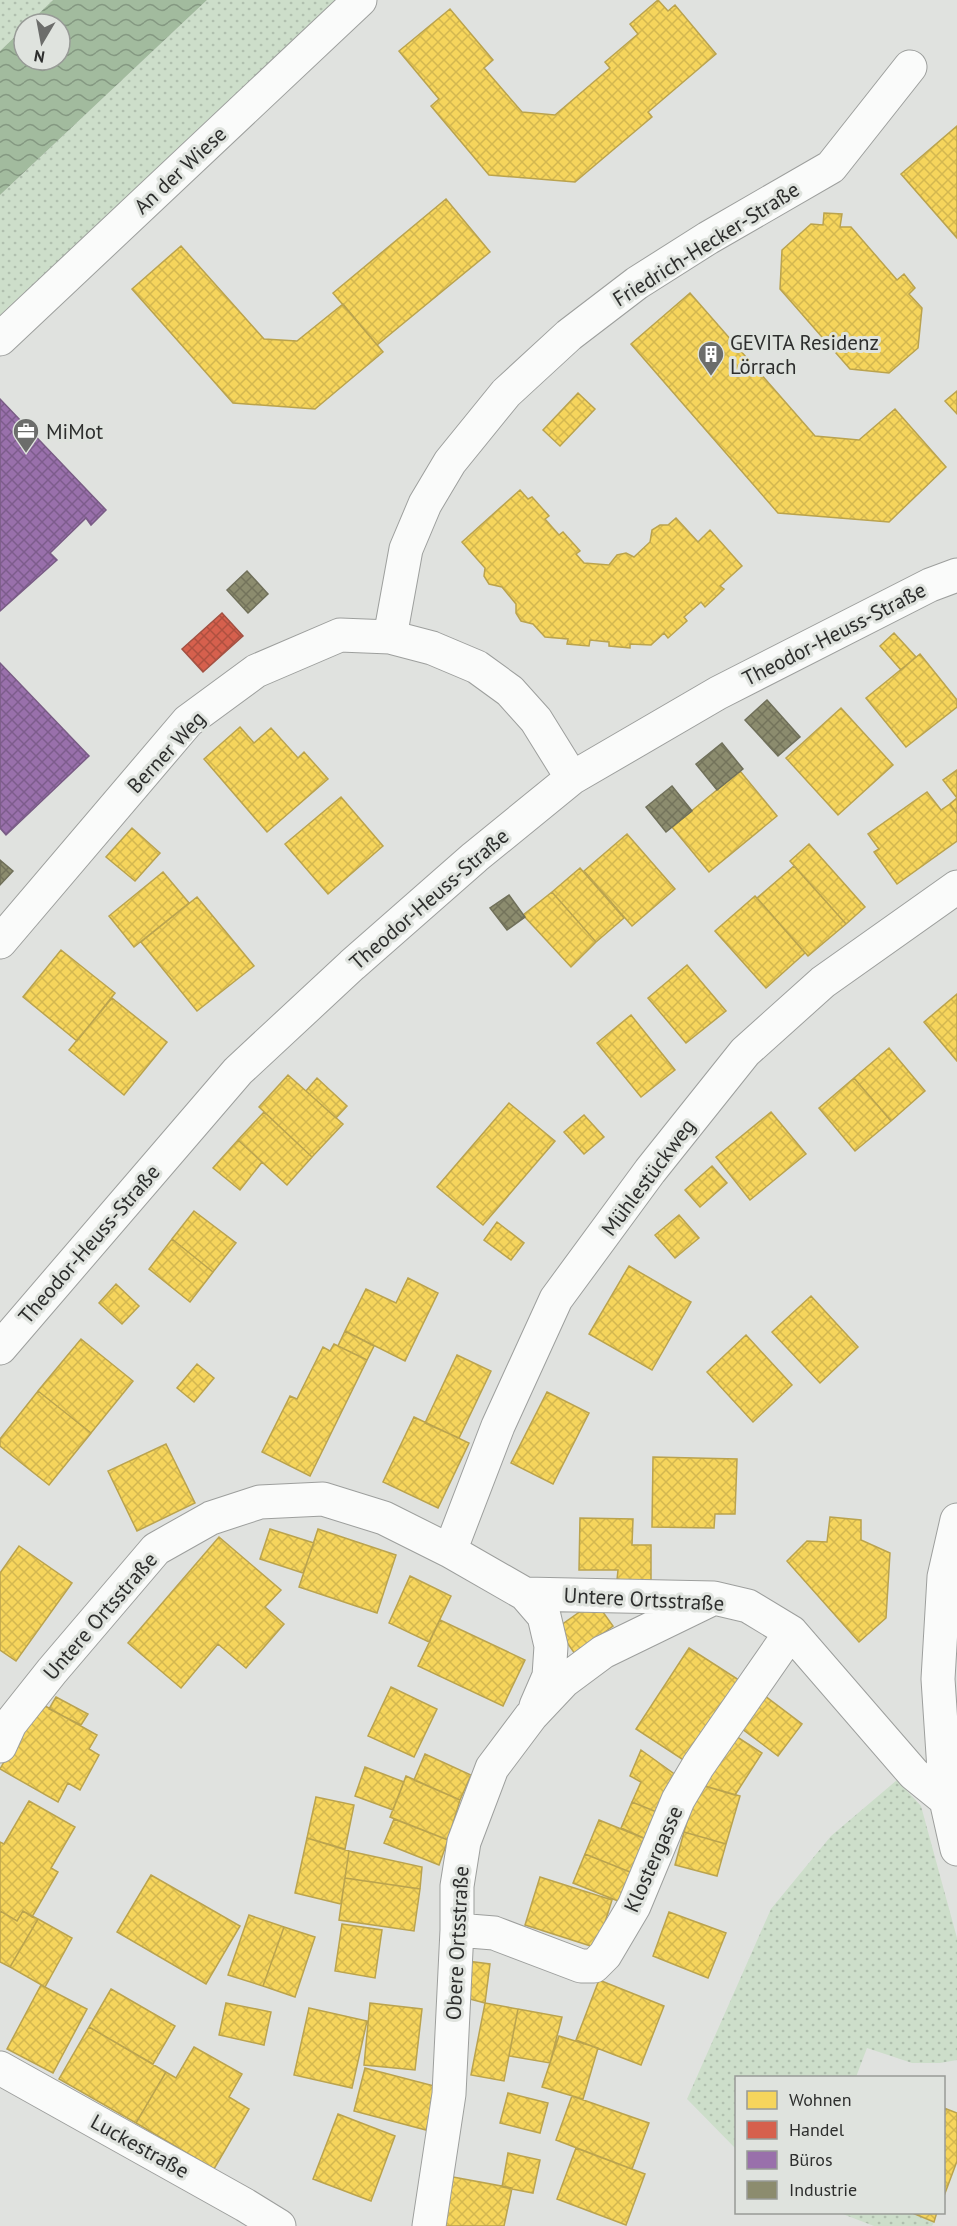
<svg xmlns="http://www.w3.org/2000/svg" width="957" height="2226" viewBox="0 0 957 2226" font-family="'PT Sans',sans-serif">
<defs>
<pattern id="grass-dots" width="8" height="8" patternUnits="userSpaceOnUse" patternTransform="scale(1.5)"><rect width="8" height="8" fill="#cddeca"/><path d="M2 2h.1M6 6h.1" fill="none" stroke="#b0bfae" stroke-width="1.8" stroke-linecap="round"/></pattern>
<pattern id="water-waves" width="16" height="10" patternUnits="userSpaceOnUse" patternTransform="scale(1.5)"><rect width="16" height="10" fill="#a2bb9e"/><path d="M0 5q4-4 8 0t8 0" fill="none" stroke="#849881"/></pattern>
<pattern id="homes-cross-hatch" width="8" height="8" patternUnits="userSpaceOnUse" patternTransform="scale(1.5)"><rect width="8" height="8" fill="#f6d55c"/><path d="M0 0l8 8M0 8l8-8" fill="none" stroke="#d3b750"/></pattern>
<pattern id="shops-cross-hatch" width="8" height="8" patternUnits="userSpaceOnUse" patternTransform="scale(1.5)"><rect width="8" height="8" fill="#d6604d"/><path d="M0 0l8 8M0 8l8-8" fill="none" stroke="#ae5040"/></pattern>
<pattern id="offices-cross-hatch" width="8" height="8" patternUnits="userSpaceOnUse" patternTransform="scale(1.5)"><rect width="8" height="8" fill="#9970ab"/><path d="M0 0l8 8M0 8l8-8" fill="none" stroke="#7d5c8c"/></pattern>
<pattern id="industry-cross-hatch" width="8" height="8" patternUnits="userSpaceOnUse" patternTransform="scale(1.5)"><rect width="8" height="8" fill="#8c8c6e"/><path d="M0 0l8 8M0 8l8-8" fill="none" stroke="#73735b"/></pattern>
</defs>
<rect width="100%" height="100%" fill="#e0e2df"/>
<path fill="url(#grass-dots)" d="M0,0h53l-25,24h-4v4l-24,23z
M207,0h135l-342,316v-121z
M897,1780l24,26 36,132v122l-17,3h-28l-45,-15 -11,29 -120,1v71l-49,-50 84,-190 60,-73z
M840,2213h70l24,9 -2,4h-58z"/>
<path fill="url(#water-waves)" d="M53,0h154l-207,195v-144l24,-23v32h36v-36h-32z"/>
<path fill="url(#homes-cross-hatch)" stroke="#baa34e" stroke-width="1.5" d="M658,0l10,11 7,-6 41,49 -68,58 4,5 -77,65 -86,-7 -58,-69 8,-7 -40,-48 51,-42 43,51 -9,8 38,44 33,3 55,-47 -5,-6 33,-28 -8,-10z
M957,126v112l-56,-64z
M446,199l44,53 -113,93 -44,-52z
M824,213l18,1 -2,13h11l46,53 7,-6 11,14 -6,6 13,14 -4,40 -29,25 -39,-4 -70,-80 2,-39 29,-26 12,1z
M181,246l83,93 33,2 46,-37 40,48 -68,57 -82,-6 -101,-114z
M690,293l125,143 44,4 36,-31 51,58 -57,55 -111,-9 -147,-169z
M957,391v23l-12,-13z
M578,393l17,16 -35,37 -17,-16z
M520,490l8,9 4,-2 17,19 -4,3 14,16 4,-3 17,19 -4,3 8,9 25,2 8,-10 9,-2 8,4 16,-15 2,-12 8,-5h8l8,-7 22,24 12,-12 32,36 -22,20 4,3 -19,18 -4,-5 -17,15 3,4 -19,17 -4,-5 -13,12 -21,-1v4l-21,-2v-4l-19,-2 -1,6 -22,-2 1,-5 -23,-2 -12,-13 -12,-3 -5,-8v-9l-14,-17 -13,-3 -5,-8 1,-8 -23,-26z
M894,633l22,24 -15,13 -21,-24z
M920,654l37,46v7l-51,40 -40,-49z
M841,708l52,57 -55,50 -52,-57z
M240,727l14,16 17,-15 27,30 6,-6 24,27 -61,53 -63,-73z
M957,770v28l-14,-18z
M740,771l37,45 -68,56 -37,-45z
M927,792l14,18 9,-6 7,10v27l-60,43 -23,-32 5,-3 -11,-15z
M341,797l42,49 -55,48 -43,-50z
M957,798v16l-7,-10z
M132,828l28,25 -25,28 -29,-24z
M627,834l48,55 -43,37 -48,-55z
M809,844l56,63 -19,17 -56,-63z
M794,866l52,58 -38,32 -51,-58z
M580,868l44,50 -28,24 -44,-50z
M163,872l26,31 -55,44 -25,-31z
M552,892l44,50 -25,25 -48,-52z
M755,896l50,57 -39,35 -51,-57z
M197,897l57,69 -57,45 -56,-69z
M61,950l54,43 -38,48 -54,-44z
M687,965l39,46 -40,32 -38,-45z
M957,994v67l-33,-39z
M112,998l55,44 -43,53 -55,-45z
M631,1015l44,55 -34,27 -44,-54z
M889,1048l36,43 -34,30 -37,-43z
M288,1075l55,49 -31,33 -53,-50z
M317,1078l30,28 -11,12 -30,-27z
M854,1078l37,43 -36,30 -36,-43z
M509,1103l46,38 -72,84 -46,-38z
M264,1112l48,45 -25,28 -49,-45z
M771,1112l35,42 -56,46 -34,-43z
M584,1115l20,22 -20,17 -20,-22z
M238,1140l24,22 -22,28 -27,-22z
M712,1166l15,17 -27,24 -15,-17z
M194,1211l42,32 -23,29 -41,-33z
M679,1215l20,23 -24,20 -20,-23z
M497,1222l27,21 -13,17 -27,-20z
M172,1239l41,33 -23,30 -41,-33z
M629,1266l62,36 -39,68 -63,-36z
M408,1278l30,15 -33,68 -60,-30 21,-42 30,14z
M116,1284l23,22 -17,18 -23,-21z
M811,1296l47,51 -38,36 -48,-51z
M345,1331l29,15 -7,14 -29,-14z
M746,1335l46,50 -39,37 -46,-50z
M81,1339l52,42 -42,52 -53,-42z
M334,1344l33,16 -57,116 -48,-24 28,-56 7,3 26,-52 7,4z
M457,1355l34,16 -32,67 -34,-15z
M197,1364l17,14 -20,24 -17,-14z
M38,1391l53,42 -42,52 -49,-39v-7z
M547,1392l42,21 -36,71 -42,-21z
M414,1417l55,26 -31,65 -55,-26z
M166,1444l29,59 -58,28 -29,-60z
M653,1457l84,2 -2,55h-20l-1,14 -62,-1z
M830,1517l31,3v20l29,13 -4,65 -27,24 -72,-81 20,-20 20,1z
M580,1518l53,1 -1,26h19v35h-34l1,-10h-39z
M270,1529l44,14 -11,30 -43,-14z
M318,1529l78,26 -19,58 -78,-26z
M219,1537l62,53 -16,17 19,17 -38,44 -28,-24 -37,44 -53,-45z
M19,1546l53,37 -56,78 -16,-11v-77z
M410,1576l41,20 -22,46 -40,-19z
M595,1601l18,25 -38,28 -18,-26z
M440,1620l85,40 -22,46 -85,-40z
M689,1648l53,34 -54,81 -52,-34z
M391,1687l46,22 -23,48 -46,-21z
M761,1693l41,31 -24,32 -41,-31z
M56,1697l32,17 -7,11 -32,-16z
M38,1702l59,33 -8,14 10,6 -19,35 -12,-7 -10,19 -58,-33z
M731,1733l31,20 -27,42 -37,-11z
M641,1750l39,28 -16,37 -32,-13 9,-20 -11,-6z
M425,1754l46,21 -11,25 -46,-20z
M365,1767l39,15 -11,28 -38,-14z
M406,1776l54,24 -12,40 -58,-23z
M698,1784l42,12 -14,48 -42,-12z
M316,1797l38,8 -9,44 -38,-11z
M29,1801l46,26 -24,41 7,4 -26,45 -9,-6 -6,10 -17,-10v-69l4,2z
M632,1802l32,13 -11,27 -32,-14z
M394,1819l54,21 -9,25 -55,-22z
M599,1820l54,22 -13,34 -55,-22z
M684,1832l42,12 -9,32 -42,-11z
M307,1838l42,13 -8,53 -46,-11z
M349,1851l73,16 -2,22 -75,-11z
M585,1854l55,22 -12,29 -55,-22z
M151,1875l89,51 -34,58 -89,-52z
M540,1877l72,23 -15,48 -72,-23z
M345,1878l75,11 -6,42 -75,-11z
M0,1911l17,10 6,-10 15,8 -28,48 -10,-5z
M669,1912l57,21 -18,45 -55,-22z
M249,1915l35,12 -21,59 -35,-11z
M38,1919l34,19 -27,49 -35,-20z
M342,1924l40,6 -7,48 -40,-7z
M284,1927l31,10 -20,60 -32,-11z
M467,1961l23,3 -5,39 -23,-6z
M599,1980l65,26 -23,59 -65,-25z
M41,1985l46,24 -34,64 -46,-24z
M111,1989l64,37 -22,38 -64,-37z
M226,2003l45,9 -7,33 -45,-10z
M370,2003l52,6 -7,61 -51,-5z
M485,2003l33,6 -14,72 -33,-6z
M309,2008l58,13 -15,67 -58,-13z
M518,2009l44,8 -12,46 -41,-7z
M89,2027l77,45 -30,51 -77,-44z
M559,2036l39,12 -15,51 -41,-12z
M194,2047l48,27 -13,23 20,12 -35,60 -78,-46 30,-51 10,6z
M365,2068l73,19 -12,43 -72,-19z
M508,2093l40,10 -8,30 -40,-10z
M572,2096l77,27 -17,46 -76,-29z
M944,2108l13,5v48l-13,35z
M338,2114l57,22 -24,65 -58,-22z
M576,2148l69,26 -19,51 -69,-26z
M508,2153l32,7 -7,33 -31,-6z
M453,2177l59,11 -8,38h-61z
M910,2212h27l-3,10z"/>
<path fill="url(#shops-cross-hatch)" stroke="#a35143" stroke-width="1.5" d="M222,613l21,23 -40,36 -21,-23z"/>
<path fill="url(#offices-cross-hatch)" stroke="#795c85" stroke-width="1.5" d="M0,399l106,111 -15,15 -5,-7 -36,35 7,7 -57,51z
M0,663l89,93 -83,79 -6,-7z"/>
<path fill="url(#industry-cross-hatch)" stroke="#70705a" stroke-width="1.5" d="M247,571l21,23 -20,19 -21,-23z
M767,700l33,37 -22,19 -33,-36z
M722,743l21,26 -26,21 -21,-26z
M672,786l20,25 -26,21 -20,-25z
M0,860l13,11 -13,14z
M509,895l16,22 -18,13 -17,-22z"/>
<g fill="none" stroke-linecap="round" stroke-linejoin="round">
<g stroke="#9d9f9d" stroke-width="35">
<path id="minor" d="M0,339l360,-339
M390,637l16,-88 19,-45 25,-42 56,-69 63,-58 68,-52 71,-45 123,-71 79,-100
M0,942l188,-221 68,-50 84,-36 50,2 42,11 45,19 33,24 26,29 36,58
M0,1348l238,-277 114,-106 123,-108 97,-79 146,-85 212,-108 27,-10
M957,1520l-13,57 -6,102 8,121 11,49
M450,1551l48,-125 58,-127 94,-128 95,-119 78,-70 134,-95
M525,1594l19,22 7,30 -2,30 -13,30
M0,1746l10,-22 42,-53 104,-122 55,-31 49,-16 63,-3 61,19 66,33 75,43 189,4 34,8 43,26 123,142 32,26
M457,1930l37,3 87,33h13l11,-11 29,-49 44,-106 20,-34 93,-134
M0,2068l245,137 34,21
M429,2226l20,-132 8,-164v-44l7,-44 28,-74 39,-52 33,-35 39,-29 107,-52"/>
</g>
<use href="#minor" stroke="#fafbfa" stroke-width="33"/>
</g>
<defs>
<g id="building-pin" transform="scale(1.35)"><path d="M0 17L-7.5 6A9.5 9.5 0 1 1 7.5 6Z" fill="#6c6d6b" stroke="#dfe3de"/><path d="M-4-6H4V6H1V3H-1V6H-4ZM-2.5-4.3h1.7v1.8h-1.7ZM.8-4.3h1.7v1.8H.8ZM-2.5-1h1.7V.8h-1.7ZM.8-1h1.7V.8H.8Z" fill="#fff"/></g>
<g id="office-pin" transform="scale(1.35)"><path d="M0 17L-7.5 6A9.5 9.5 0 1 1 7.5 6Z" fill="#6c6d6b" stroke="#dfe3de"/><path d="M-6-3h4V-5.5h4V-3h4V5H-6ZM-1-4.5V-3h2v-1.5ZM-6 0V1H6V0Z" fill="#fff"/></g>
</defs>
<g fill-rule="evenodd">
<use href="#building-pin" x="711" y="354"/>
<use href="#office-pin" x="26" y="431"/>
</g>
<g text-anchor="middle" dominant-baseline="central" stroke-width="6" stroke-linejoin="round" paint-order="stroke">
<g font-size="21" fill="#2d2e2d" stroke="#dfe3de">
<text transform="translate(180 170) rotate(-43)">An der Wiese</text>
<text transform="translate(706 244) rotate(-32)">Friedrich-Hecker-Straße</text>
<text transform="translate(834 634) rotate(-27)">Theodor-Heuss-Straße</text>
<text transform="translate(166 752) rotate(-47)">Berner Weg</text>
<text transform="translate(429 899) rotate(-41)">Theodor-Heuss-Straße</text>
<text transform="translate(648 1177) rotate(-53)">Mühlestückweg</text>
<text transform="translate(89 1244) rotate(-49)">Theodor-Heuss-Straße</text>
<text transform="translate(644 1599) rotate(3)">Untere Ortsstraße</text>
<text transform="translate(100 1616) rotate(-49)">Untere Ortsstraße</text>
<text transform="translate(653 1859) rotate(-66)">Klostergasse</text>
<text transform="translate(457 1943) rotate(-87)">Obere Ortsstraße</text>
<text transform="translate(140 2146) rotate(29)">Luckestraße</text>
</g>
<g font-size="21" fill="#2d2e2d" stroke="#dfe3de" text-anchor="start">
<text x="730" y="342">GEVITA Residenz<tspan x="730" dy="24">Lörrach</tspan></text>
<text x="46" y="431">MiMot</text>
</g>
</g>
<rect x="735" y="2076" width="210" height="138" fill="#dfe3de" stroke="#989b97" stroke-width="1.5"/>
<rect x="747" y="2091" width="30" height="18" fill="#f6d55c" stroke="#989b97" stroke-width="1.5"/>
<text x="789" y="2106" font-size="18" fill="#2d2e2d">Wohnen</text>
<rect x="747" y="2121" width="30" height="18" fill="#d6604d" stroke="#989b97" stroke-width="1.5"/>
<text x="789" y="2136" font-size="18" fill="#2d2e2d">Handel</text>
<rect x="747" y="2151" width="30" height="18" fill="#9970ab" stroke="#989b97" stroke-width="1.5"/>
<text x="789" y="2166" font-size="18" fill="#2d2e2d">Büros</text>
<rect x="747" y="2181" width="30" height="18" fill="#8c8c6e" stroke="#989b97" stroke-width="1.5"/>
<text x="789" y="2196" font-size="18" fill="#2d2e2d">Industrie</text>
<g transform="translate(42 42) rotate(190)"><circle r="28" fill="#dfe3de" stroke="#989b97" stroke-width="1.5"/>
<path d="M0-4.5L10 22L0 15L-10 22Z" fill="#6c6d6b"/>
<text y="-9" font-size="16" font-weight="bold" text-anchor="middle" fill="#2d2e2d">N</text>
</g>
</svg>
